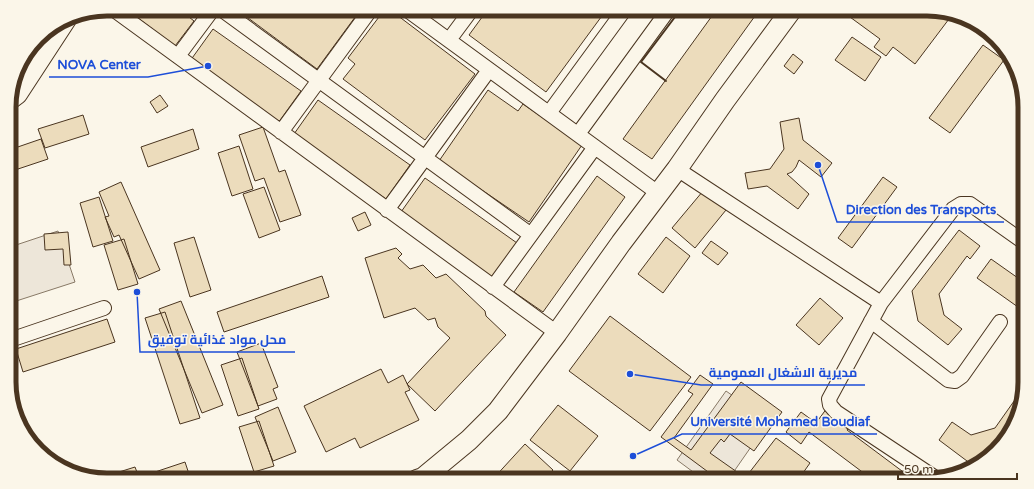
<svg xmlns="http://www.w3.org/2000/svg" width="1034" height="489" viewBox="0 0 1034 489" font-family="'Varela Round',Cairo,sans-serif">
<rect width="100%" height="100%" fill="#fbf6e9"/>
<path fill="#ede6d9" stroke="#887966" d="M58,231l17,51 -65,21v-56z
M726,391l43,30 -41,59h-24l-27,-20z"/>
<path fill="#ecdcbc" stroke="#4a3520" d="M126,9h69l-6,8 5,4 -19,25z
M236,9h125l-44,60z
M385,9h4l86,65 -50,66 -82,-61 12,-15 -7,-6z
M431,9h11l-3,5z
M488,9h119l-61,83 -77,-57z
M717,9h43l-108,150 -29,-20z
M839,9h88l25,6 -37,49 -22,-17 -7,9 -12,-9 6,-8z
M213,29l88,62 -23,32 -88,-62z
M852,37l29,20 -16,24 -30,-21z
M983,45l21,15 -54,73 -21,-15z
M793,54l10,8 -9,12 -10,-8z
M488,90l30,21 5,-7 59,41 -53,77 -90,-61z
M160,95l8,11 -11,7 -7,-11z
M318,100l92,65 -24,34 -92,-65z
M83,115l6,19 -44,14 -7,-19z
M799,118l4,22 29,23 -11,14 -22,-17 -3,7 -4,5 -5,2 22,20 -11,15 -31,-23 -19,3 -3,-16 25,-4 14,-20 -4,-27z
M263,127l16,45 6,-2 16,45 -21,7 -16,-44 -9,3 -16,-46z
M193,129l6,20 -51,18 -7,-20z
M41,139l7,20 -39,13v-22z
M239,146l14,43 -21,7 -14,-43z
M597,176l28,21 -82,115 -29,-20z
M883,177l14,10 -45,61 -14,-10z
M425,178l92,65 -25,35 -91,-66z
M121,182l39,88 -21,9 -20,-44 -5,2 -9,-20 4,-1 -10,-24z
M264,187l16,43 -21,8 -16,-44z
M703,191l23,19 -31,38 -23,-20z
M99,197l14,44 -20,6 -13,-44z
M365,212l6,13 -13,6 -6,-13z
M959,230l21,16 -10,13 -3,-3 -28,38 5,21 18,14 -14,16 -30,-24 -6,-30z
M68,232l3,33h-7l-1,-16 -18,1 -1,-16z
M194,237l17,53 -21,7 -16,-54z
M666,237l24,19 -27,37 -25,-19z
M124,239l14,45 -20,6 -14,-45z
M711,241l17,12 -10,12 -16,-12z
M396,248l6,6 -4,4 12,11 13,-4 13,13 10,-4 39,37 1,5 20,19 -71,76 -28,-27 43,-46 -12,-11 -3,-9 -7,2 -13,-12 -31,10 -19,-60z
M991,259l34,24v29l-48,-34z
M322,276l7,21 -105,35 -7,-20z
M820,298l23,20 -24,27 -23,-20z
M181,301l42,104 -21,8 -43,-104z
M165,312l35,106 -20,6 -35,-106z
M610,316l81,61 -41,54 -81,-60z
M107,319l8,23 -92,30 -7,-23z
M261,343l17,44 -5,2 4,10 -19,7 -21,-54z
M242,358l17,51 -21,7 -17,-51z
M381,369l7,14 15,-8 7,15 -5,2 14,28 -59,28 -5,-10 -29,14 -22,-46z
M700,375l13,9 -39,54 17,12 50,-68 41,30 -28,39 -24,-17 -6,8 -3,-3 -11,14 27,19 -6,8h-12l-58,-43 32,-43 -5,-3z
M1024,387l-9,38 -32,37 -12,2 -32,-24 13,-18 19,13 24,-7z
M558,405l40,31 -28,35 -40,-31z
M278,407l18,45 -23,9 -18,-44z
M827,408l23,18 -3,4 63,47 -2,3h-35l-64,-48 -8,12 -15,-12 15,-20 15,11z
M259,421l15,45 -20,6 -15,-45z
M776,438l34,25 -12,17h-40l-9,-7z
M525,444l28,26 -9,10h-52z
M185,462l6,18h-50l-1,-3z
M135,467l5,13h-33l-7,-2z"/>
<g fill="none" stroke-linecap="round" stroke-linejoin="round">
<g stroke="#4a3520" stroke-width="16">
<path id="street" d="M113,9l444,324
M221,9l310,226
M406,9l252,184
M449,40l23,-31
M178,56l35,-47
M549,113l76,-104
M281,132l90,-123
M578,134l91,-125
M677,169l204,134
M387,210l102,-140
M493,287l102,-140
M871,321l77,59 7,1 7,-5 38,-54
M10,340l94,-32
M937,479l-101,-67 -6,-7 -1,-6 52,-96 72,-94 8,-5h9l55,39"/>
</g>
<g stroke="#4a3520" stroke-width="22">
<path id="secondary" d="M9,100l8,-6 49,-75
M417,480l6,-2 46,-38 29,-29 59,-78 64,-90 56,-74 48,-69 67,-91"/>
</g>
<use href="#street" stroke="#fbf6e9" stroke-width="14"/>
<use href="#secondary" stroke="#fbf6e9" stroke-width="20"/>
<path stroke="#4a3520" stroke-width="2" d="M666,81l-25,-19 40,-53"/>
</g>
<path d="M0 0H1034V489H0ZM107 16H927A91 91 0 0 1 1018 107V382A91 91 0 0 1 927 473H107A91 91 0 0 1 16 382V107A91 91 0 0 1 107 16Z" fill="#fbf6e9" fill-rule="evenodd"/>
<path fill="none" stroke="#4a3520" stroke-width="5" d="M107 16H927A91 91 0 0 1 1018 107V382A91 91 0 0 1 927 473H107A91 91 0 0 1 16 382V107A91 91 0 0 1 107 16Z"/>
<path fill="none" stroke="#1d4ed8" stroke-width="1.5" d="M208 66L148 77H49M818 165L837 222H1004M137 292L140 352H295M630 374L701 385H865M633 456L682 434H877"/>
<g fill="#1d4ed8" stroke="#fbf6e9" stroke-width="1.5">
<circle cx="208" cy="66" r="4"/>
<circle cx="818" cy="165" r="4"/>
<circle cx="137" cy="292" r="4"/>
<circle cx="630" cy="374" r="4"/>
<circle cx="633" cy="456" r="4"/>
</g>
<g font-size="13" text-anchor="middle" font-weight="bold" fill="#1d4ed8" stroke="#fbf6e9" stroke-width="3" stroke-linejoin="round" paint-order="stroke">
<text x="99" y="69">NOVA Center</text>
<text x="921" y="214">Direction des Transports</text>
<text x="217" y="344">محل مواد غذائية توفيق</text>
<text x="783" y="377">مديرية الاشغال العمومية</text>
<text x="780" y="426">Université Mohamed Boudiaf</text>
</g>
<path d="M898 473v6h119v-6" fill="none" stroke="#4a3520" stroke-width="2"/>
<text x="904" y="473" font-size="12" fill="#4a3520" stroke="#fbf6e9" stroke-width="3" paint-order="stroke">50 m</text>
</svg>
